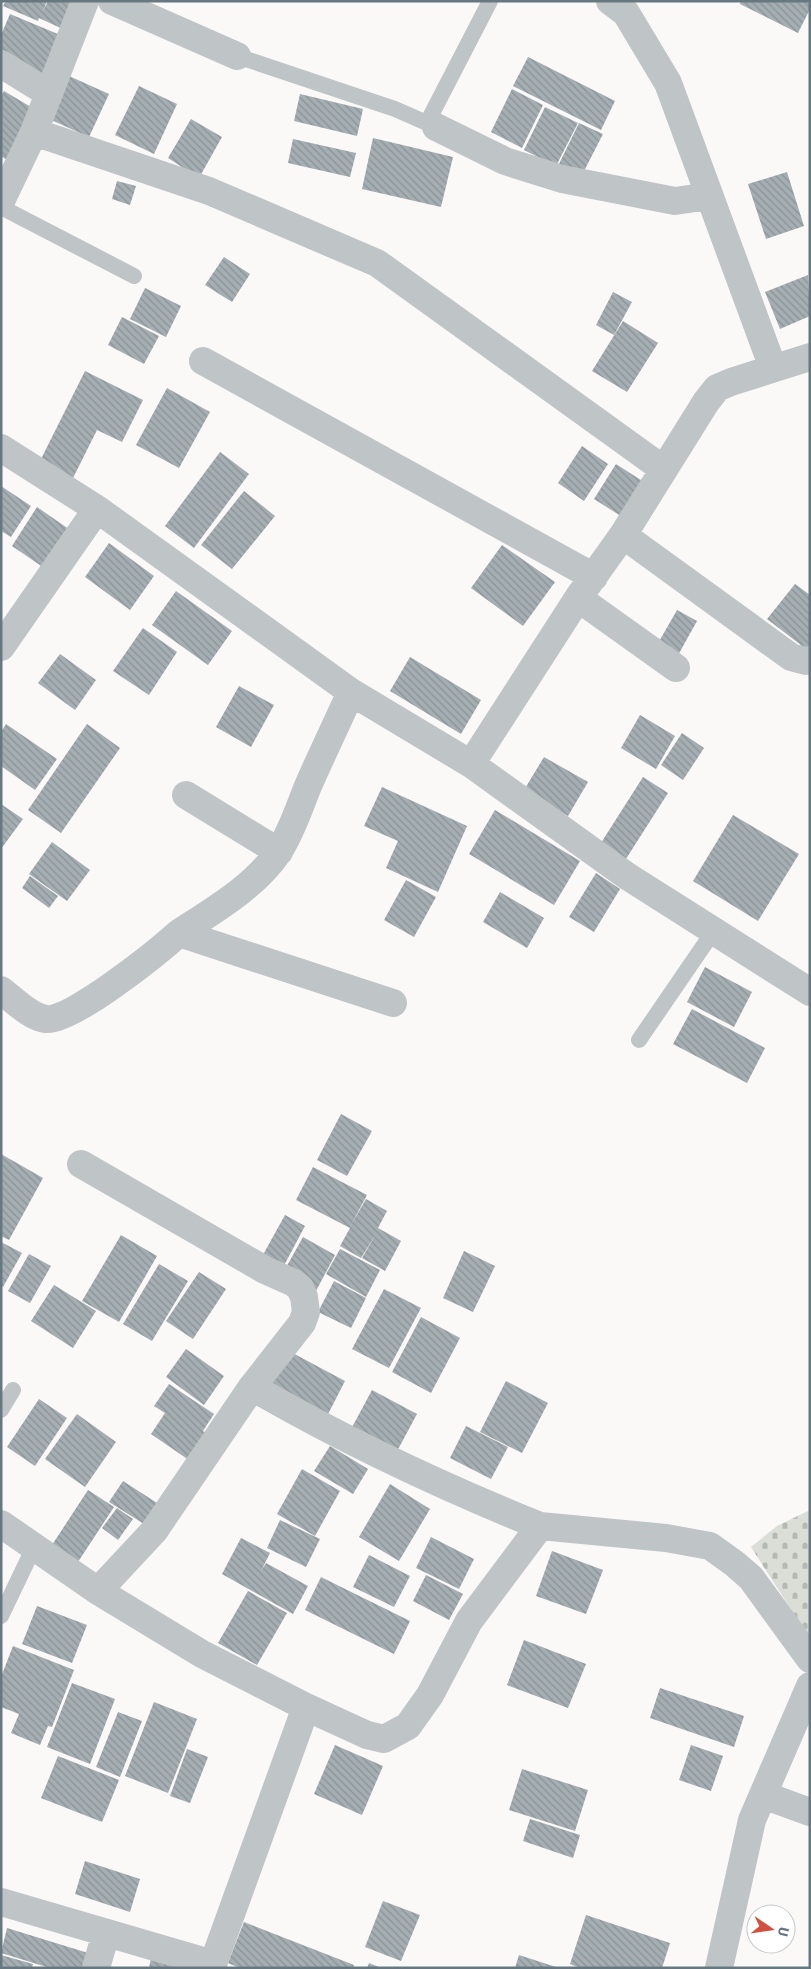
<svg xmlns="http://www.w3.org/2000/svg" width="811" height="1969" viewBox="0 0 811 1969" font-family="'Fira Sans',sans-serif">
<defs>
<pattern id="cemetery-stones" width="16" height="16" patternUnits="userSpaceOnUse" patternTransform="scale(1.25)"><rect width="16" height="16" fill="#daded7"/><path d="M2 7V4a2 2 0 0 1 4 0v3zM10 15v-3a2 2 0 0 1 4 0v3z" fill="#b5b9b4"/></pattern>
<pattern id="building-back-hatch" width="6" height="6" patternUnits="userSpaceOnUse" patternTransform="scale(1.25)"><rect width="6" height="6" fill="#a5aeb2"/><path d="M-1 5l2 2M0 0l6 6M5-1l2 2" fill="none" stroke="#8a9296"/></pattern>
</defs>
<rect width="100%" height="100%" fill="#faf9f8"/>
<path fill="url(#cemetery-stones)" d="M808,1511l2,1v127l-59,-92 26,-21z"/>
<path fill="url(#building-back-hatch)" d="M6,1h41l-4,10 5,-10h29l-10,30 -28,-13 -1,3 -35,-15z
M741,1h69v8l-12,24 -58,-29z
M10,14l55,23 -16,41 -48,-19v-24z
M528,57l87,44 -14,29 -88,-44z
M69,76l40,18 -20,43 -40,-18z
M139,86l38,18 -23,50 -39,-19z
M512,89l31,16 -21,43 -31,-16z
M4,91l32,19 -29,50 -6,-4v-60z
M300,94l63,15 -6,27 -63,-15z
M545,107l33,16 -22,43 -32,-16z
M191,119l31,18 -23,41 -31,-20z
M579,123l24,11 -21,41 -24,-9z
M373,138l80,19 -12,50 -79,-18z
M293,139l63,14 -6,24 -62,-14z
M787,172l17,54 -38,13 -18,-55z
M117,181l19,5 -6,19 -18,-6z
M224,257l26,17 -18,28 -27,-17z
M808,275l2,41 -30,13 -15,-37z
M145,288l36,18 -15,31 -36,-18z
M613,292l19,10 -18,33 -18,-10z
M122,317l37,19 -15,28 -36,-19z
M623,321l35,22 -31,49 -35,-21z
M85,371l58,29 -21,42 -25,-12 -25,50 -33,-17z
M167,388l43,24 -31,56 -43,-23z
M582,446l26,18 -24,37 -26,-18z
M220,452l29,22 -55,74 -29,-22z
M616,464l31,20 -23,34 -30,-19z
M1,486l30,20 -20,31 -10,-6z
M244,491l31,25 -43,53 -31,-24z
M37,507l39,27 -26,38 -38,-26z
M109,543l45,33 -24,34 -45,-33z
M502,545l53,37 -32,44 -52,-38z
M795,584l15,11v57l-43,-33z
M176,591l56,40 -24,34 -56,-40z
M677,610l20,11 -20,36 -20,-12z
M143,628l34,24 -28,43 -36,-24z
M60,654l36,26 -21,30 -37,-27z
M410,657l71,43 -20,34 -71,-43z
M239,686l35,19 -23,42 -35,-20z
M640,715l35,21 -19,33 -35,-21z
M6,724l51,35 -22,31 -34,-24v-34z
M87,724l33,24 -59,85 -33,-23z
M682,733l22,15 -21,32 -22,-15z
M544,757l44,25 -20,34 -44,-26z
M643,777l25,16 -44,69 -25,-16z
M382,787l85,39 -29,66 -52,-24 12,-27 -34,-15z
M1,804l22,15 -22,30z
M495,810l85,51 -26,44 -85,-51z
M733,815l66,39 -41,67 -65,-40z
M52,842l38,28 -23,31 -38,-27z
M596,873l24,16 -26,43 -25,-15z
M30,876l28,20 -9,12 -27,-20z
M406,880l30,17 -22,40 -30,-17z
M500,892l44,26 -17,30 -44,-26z
M705,967l47,25 -18,35 -47,-25z
M692,1009l73,39 -18,35 -74,-39z
M341,1114l31,17 -25,45 -30,-16z
M1,1154l42,24 -34,62 -8,-4z
M313,1167l54,28 -16,30 15,-26 21,12 -9,17 23,13 -16,30 -23,-13 14,-24 -15,24 -21,-12 10,-18 -54,-28z
M285,1215l20,11 -25,47 -21,-11z
M121,1235l36,21 -38,66 -37,-21z
M303,1237l32,18 -19,36 -33,-18z
M1,1242l21,11 -19,34 -2,-2z
M340,1249l40,21 -14,27 -40,-23z
M464,1251l31,15 -22,46 -30,-14z
M29,1254l22,12 -21,37 -22,-12z
M159,1264l29,17 -36,60 -29,-17z
M199,1272l27,17 -33,50 -27,-18z
M334,1281l32,17 -15,30 -33,-16z
M54,1285l42,26 -23,37 -42,-27z
M384,1289l37,19 -32,60 -37,-19z
M421,1317l39,21 -29,55 -39,-21z
M186,1349l38,27 -20,29 -38,-28z
M287,1350l58,31 -20,39 -58,-31z
M506,1381l42,22 -26,50 -42,-21z
M169,1384l45,30 -11,17 10,8 -17,26 -45,-31 14,-21 -11,-7z
M372,1390l45,24 -22,41 -45,-24z
M39,1399l28,19 -32,48 -28,-19z
M77,1414l39,28 -31,45 -40,-28z
M466,1426l42,21 -17,32 -41,-21z
M330,1446l38,23 -15,25 -39,-23z
M302,1469l38,22 -25,45 -38,-22z
M123,1481l34,22 -13,21 -35,-22z
M390,1484l40,25 -31,52 -40,-24z
M88,1490l26,17 -38,58 -26,-17z
M117,1508l16,11 -15,21 -16,-12z
M280,1520l40,19 -14,28 -39,-19z
M431,1537l43,22 -15,30 -43,-21z
M241,1538l29,15 -9,18 5,-8 42,23 -15,28 -71,-40z
M552,1551l51,19 -17,44 -50,-18z
M369,1555l41,21 -16,31 -41,-20z
M426,1575l37,19 -14,26 -36,-19z
M321,1577l89,44 -16,33 -89,-44z
M248,1591l39,22 -30,52 -39,-22z
M37,1606l50,19 -15,38 -50,-19z
M524,1640l62,24 -18,44 -61,-23z
M13,1646l61,24 -22,57 -4,-1 -8,19 -29,-12 8,-19 -18,-7v-30z
M72,1683l43,16 -25,65 -43,-17z
M660,1688l84,28 -10,31 -84,-29z
M154,1702l43,17 -29,74 -43,-17z
M118,1712l24,9 -22,56 -24,-10z
M335,1745l48,21 -21,49 -48,-21z
M691,1745l32,11 -12,35 -32,-11z
M187,1749l21,8 -18,46 -20,-7z
M58,1756l61,24 -17,42 -61,-24z
M522,1769l66,21 -13,41 -66,-21z
M530,1819l50,16 -7,23 -50,-17z
M85,1861l55,18 -10,33 -55,-18z
M383,1901l37,14 -19,46 -36,-14z
M586,1915l84,28 -8,25h-82l-10,-4z
M244,1922l110,43 -1,3h-113l-12,-5z
M7,1928l81,25 -5,15h-33l-49,-15z
M1,1955l32,9 -1,4h-31z
M519,1955l37,12v1h-41z
M151,1958l34,10h-36z
M369,1963l12,5h-14z"/>
<g fill="none" stroke-linecap="round" stroke-linejoin="round">
<path stroke="#bfc4c7" stroke-width="16" d="M237,56l158,53 41,18
M427,123l63,-122
M1,207l133,69
M639,1040l74,-108
M1,1410l12,-20
M1,1616l33,-69"/>
<path stroke="#bfc4c7" stroke-width="28" d="M112,1l125,55
M610,1l16,12 42,70 105,285
M1,64l47,29
M436,127l69,34 57,18 113,22 34,-5
M34,132l175,59 168,72 286,206
M1,201l33,-69 51,-131
M203,361l391,216
M1,448l96,61 254,183 120,72 156,112 183,116
M623,535l168,122 15,4 4,-1
M578,598l98,70
M1,647l96,-138
M471,764l107,-166 45,-63 83,-133 11,-14 14,-6 79,-25
M186,795l93,57
M179,933c35,-23 77,-47 100,-82 13,-20 20,-43 29,-65 14,-32 29,-63 43,-94
M1,990c13,10 29,27 45,29 24,4 113,-68 133,-86l214,70
M81,1164l184,106 29,13 6,5 4,9 2,15 -4,11 -50,64
M1,1524l97,67 104,63 104,53 61,28 17,4 24,-13 22,-31 39,-74 71,-95 126,12 44,8 25,18 16,14 59,81
M98,1591l56,-60 98,-144c93,54 189,99 288,139
M763,1795l47,17
M1,1902l212,62 -2,4
M213,1964l93,-257
M96,1968l10,-35
M719,1968l33,-148 58,-134"/>
</g>
<rect width="811" height="1969" fill="none" stroke="#677880" stroke-width="5"/>
<g transform="translate(771 1929) rotate(103)"><circle r="24" fill="#ffffff" stroke="#c2c9cc"/>
<path d="M0-4L9 19L0 12L-9 19Z" fill="#d3503e"/>
<text y="-8" font-size="14" font-weight="bold" text-anchor="middle" fill="#677880">U</text>
</g>
</svg>
